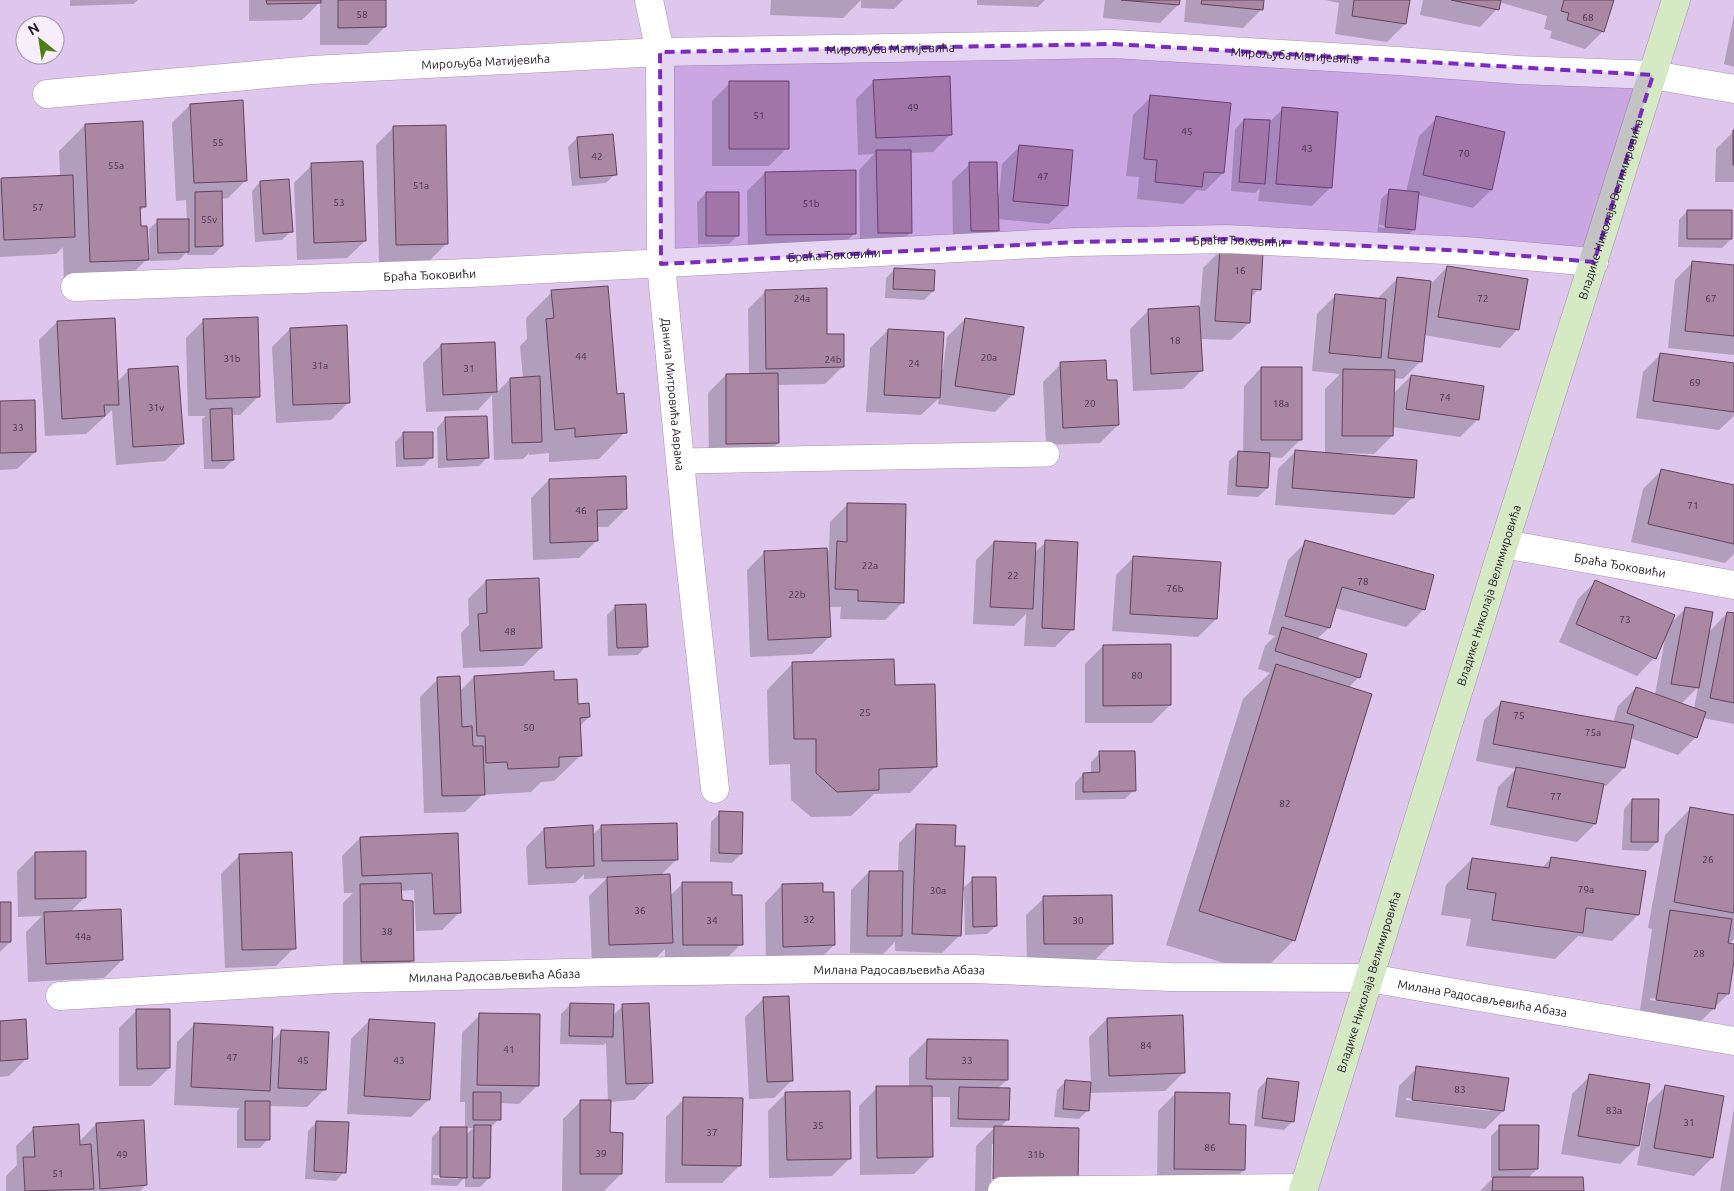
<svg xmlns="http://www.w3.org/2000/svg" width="1734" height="1191" viewBox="0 0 1734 1191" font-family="Ubuntu,sans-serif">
<rect width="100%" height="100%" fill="#dec6ec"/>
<path fill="#0003" fill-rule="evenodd" d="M70,0h68l-5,4 -63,2z
M249,0h136v27l-18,18h-47v-43l-18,18 -53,1z
M771,0h132l-9,9 -33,-1v-8l-18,18 -73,-3z
M977,0h68l-7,7 -61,-2z
M1105,0h74l-1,5 -18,18 -57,-5z
M1186,0h76l-1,10 -18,18 -59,-6z
M1325,0h83l-3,24 -18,18 -52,-8 4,-31z
M1423,0h189l-9,31 -18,18 -35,-11 2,-7 -8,-2 3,-13 -48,-14 -2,7 -17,18 -60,-12z
M1734,15v52l-10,-3z
M874,81l77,53 -18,18 -24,1 2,79 -18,18 -33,1 -1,-81 15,-16 -16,1 -2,-56z
M730,83l57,65 -18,18h-57v-65z
M1151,97l72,76 -18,18 -8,-1 -14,14 -46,-5 2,-22 -13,-1 7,-61z
M190,105l56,75 -18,18 -7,1 1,47 -9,9h-26v-3l-8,8 -29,1 -1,-32 9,-8 29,-1 -1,-20 -10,1 -4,-78z
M1283,109l47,79 -18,18 -54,-5 2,-13 -5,5 -24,-2 4,-62 9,-9 26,1z
M1437,118l54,72 -18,18 -55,-13 -4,34 -9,9 -28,-3 4,-36 9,-9 16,2 13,-56zM1379,225l29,3v2l-29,-3z
M85,125l60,81 -6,6 1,16 7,31 -26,26 -57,3 -1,-41 -7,7 -56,3v-76l2,-1 58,-3 -1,-26z
M394,127l53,116 -18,18 -50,1 -3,-117z
M1734,131v51h-19l1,-33z
M577,138l38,36 -9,9 -34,3 -4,-39z
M1020,146l47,60 -18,18 -52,-5v11l-18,18h-26l-1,-67 18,-17 29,30 3,-30z
M312,165l53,76 -18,17 -50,2 -3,-77z
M765,173l90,60 -18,18 -89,2 -1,-62z
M260,182l31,49 -9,9 -27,2 -3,-51z
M706,193l32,42 -9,9h-31l-1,-42z
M1687,211l44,28 -9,9 -44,-1 1,-27z
M1221,250l38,39 -9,9 -1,25 -18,17 -31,-1 1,32 -18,18 -50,2 -3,-62 18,-18 52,-4 3,-39z
M1693,262l41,4v89l-66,-7 7,-68z
M1447,267l79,13 -9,50 -17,18 -76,-13 -3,26 -18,18 -10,-1v16l18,-18 67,43 -18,18 -68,-10v9l-18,18 -31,-1v2l69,43 -18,17 -119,-10 3,-36 18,-18 29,3v-65l15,-15 -28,-3 5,-57 18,-18 44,4v-3l18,-18 33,6z
M895,269l38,22 -9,9 -39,-2 1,-20z
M766,291l60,44 17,31 -18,18 -48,1 1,58 -18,18h-51l-1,-68 18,-18h23l-1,-66z
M552,292l64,103 9,37 -26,27 -50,3v-9l-20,2v-2l-6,6 -29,1 -2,-65 -14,15 -52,2 -3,-49 18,-18 53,-2 2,50 14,-14 13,-1 -3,-32 7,-7 -1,-21z
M965,319l48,75 -18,18 -57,-8 1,-6 -18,17 -55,-3 4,-64 18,-18 55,39 4,-32z
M204,320l54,77 -18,18h-9l2,45 -9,9h-20l-2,-50 4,-3h-18l-2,-78z
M57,322l60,60 11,-11 55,72 -18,18 -49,4 -4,-55 -26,24 -41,2 -6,-96z
M290,329l59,73 -18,18 -55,3 -4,-76z
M1661,354l73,11v51l-15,14 -83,-12 7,-46z
M1061,364l45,17 12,44 -18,18 -54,2 -3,-63z
M1261,368l39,72 -18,18 -13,-1 -2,31 -9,9 -31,-2 2,-34 9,-8h5l1,-67z
M0,403l35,49 -18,17 -17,1z
M445,419l43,38 -9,9 -41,2 -1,-40z
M404,433l27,25 -8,8 -27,1 -1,-25z
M1661,471l73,16v67l-9,9 -94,-21 12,-53z
M549,480l77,29 -18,18h-12l1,13 -18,18 -46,2 -2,-62z
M848,504l55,98 -18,18 -45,-1 1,-12h-13l2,29 -18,18 -62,3 -3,-87 18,-18 61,2 3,-4 1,-28z
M994,542l40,11 12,-11 27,87 -18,18 -31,-1 2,-32 -12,12 -41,-2 3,-64z
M1306,542l118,67 -18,18 -71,-19 -6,20 -12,11 42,38 -11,11 -54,252 -34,34 -94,-29 77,-246 27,-26 -12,-4 7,-23 10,-10 -7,-2 20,-74z
M1134,557l82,62 -18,18 -86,-6 4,-56z
M486,581l55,67 -18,18 -60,2 -2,-35 8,-8 -1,-26z
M1596,581l73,44 17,-17 22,25 19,-20 7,1v110l-31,-6 -7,19 -18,18 -48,-17 -6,30 -18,18 -4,-1 -7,39 -18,18 -87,-17 8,-38 18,-18 -40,-8 8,-41 18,-18 111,21 5,-17 18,-18 19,7 11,-62 -12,25 -17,18 -78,-34 19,-43zM1698,687l-4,22 -13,-5z
M615,607l31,39 -8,9 -30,1 -1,-41z
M1103,646l67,59 -18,18h-67v-59z
M793,663l101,23 42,80 -26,27 -36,1 -23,22 -40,1 -20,-17 -1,-36 -21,1 -2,-75z
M474,677l79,5 36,35 -10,10 2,28 -27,26 -13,1 -10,10 -49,3 -17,17 -41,1 -4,-116 18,-18 21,13z
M1100,753l34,37 -9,9 -50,1v-17l8,-9h8v-12z
M1632,800l25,42 -9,9 -26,-1 2,-41z
M1691,808l43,8v123l-6,6 6,1v7l-6,41 -32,32 -57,-9 13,-88 -4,-1 17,-93zM1650,998l57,8 -3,2 -54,-8z
M720,813l21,41 -9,9 -22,-1 1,-40z
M917,825l45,64 11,-10 23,47 -9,8 -22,1 -1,-45h-2l-2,45 -18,18 -47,-2v-9l-12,12 -33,-1 1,-63 18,-18h29l1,-29z
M601,827l76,32 -17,17 10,20 13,-13 58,61 -18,18 -58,1v-14l-11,11 -62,3 -3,-67 18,-18 -23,1v-5l-9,9 -47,2 -2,-38 18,-18 48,6z
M457,834l3,78 -18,18 -26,1 -2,-41 -14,1 13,69 -18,18 -52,2v-77l10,-10h-9l-2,-37 18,-18z
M35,853l50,44 -15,15 52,48 -18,18 -76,4 -2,-50 16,-16 -24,1 -1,-46z
M239,856l55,92 -18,18 -51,2 -4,-94z
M1551,858l94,14 -7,43 -26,26 -34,-5 -23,23 -89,-13 5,-27 -30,-4 5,-30 26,-26 69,10z
M782,885l40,9 12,51 -18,18 -50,1 -1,-61z
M1044,898l68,45 -18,18 -67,1 -1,-47z
M0,903l10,39 -10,10z
M763,999l29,81 -18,18 -25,1 -4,-82z
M570,1005l42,11 11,-10 29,76 -18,18 -25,2v32l12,40 -17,17h-42l1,-72 18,-18h27l-2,-58 -3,2 -43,-1 1,-30z
M137,1010l32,58 -18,18h-32v-58z
M480,1015l57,71 -18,18 -19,-1 -1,16 -9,9 -1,50 -9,9h-15v-10l-8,9 -26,-1 1,-48 9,-9h24v-26h-5l2,-69zM466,1128h7l-7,7zM433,1175l25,1v3l-25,-1z
M1107,1019l76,54 -18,18 -76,2 -1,17 -9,9 -25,-2 3,-27 9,-9 25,2 -2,-46z
M369,1021l60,78 -18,18 -64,-3 4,-75z
M0,1022l27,36 -18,18 -9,1z
M195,1024l76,18 10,-10 44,57 -18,18 -38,-1 -1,33 -8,9h-23v-37l3,-3 -66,-3 3,-63z
M927,1040l80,40 -10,9 11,30 -8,9 66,63h-91l1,-45 18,-18 -44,-1v-30h-19l1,59 -18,18 -54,1 -1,-69 18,-18 32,-1v-29zM992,1144h3l-1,42h-3z
M1417,1068l86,43 -18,18 -90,-12 4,-31zM1406,1098l84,10v3l-84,-11z
M1590,1076l48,70 -18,18 -59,-10 11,-60z
M1267,1080l26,41 -9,9 -30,-4 4,-37z
M1666,1086l46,72 -18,18 -57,-11 11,-61z
M786,1093l64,65 -18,18 -63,2 -1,-67z
M1176,1093l52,32 16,45 -18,18 -69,-1 1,-76z
M684,1099l56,66 -18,18h-57l1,-66z
M1734,1108v83h-14z
M317,1122l27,50 -8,9 -31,-2 3,-48z
M96,1124l50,61 -6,6h-134v-15l11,-11 -1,-19 18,-18 45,14z
M1500,1127l37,42 -9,9 54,13h-102l13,-13h-2v-42z"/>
<path fill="#aa87a3" stroke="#62435d" d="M266,0h55v3l-54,1z
M338,0h48v27l-48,1z
M1121,0h59l-1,5z
M1202,0h62l-1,10 -62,-6z
M1354,0h56l-4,24 -54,-8z
M1451,0h50l-2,10z
M1564,0h50l-10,32 -37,-12 2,-7 -8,-2z
M950,76l2,59 -76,3 -3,-58z
M729,81h60v68h-60z
M1150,95l81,8 -7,70 -20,-1 -2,15 -47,-5 2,-22 -13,-1z
M243,100l4,81 -53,2 -4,-79z
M1282,107l56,5 -6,76 -56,-4z
M1436,116l69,16 -13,58 -69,-15z
M1244,119l26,1 -5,64 -26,-2z
M143,121l3,86h-6l1,19h6l2,34 -59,2 -5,-138z
M446,125l2,119 -52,1 -3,-119z
M1733,130h1v35h-1z
M613,134l4,41 -37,3 -3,-41z
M1019,145l54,5 -5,56 -55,-5z
M876,150h35l1,83h-34z
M363,161l3,80 -52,2 -3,-80z
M969,162h28l2,69h-28z
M856,170v64l-90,1 -1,-63z
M73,175l2,62 -71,3 -3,-62z
M289,179l4,53 -30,2 -3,-53z
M1389,189l30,3 -4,38 -30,-3z
M222,191l1,55 -28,1v-55z
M706,192h33v44h-33z
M1687,210h45v29h-45z
M157,219h32v33l-31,1z
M1220,249l43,3 -2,38 -9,-1 -2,34 -35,-2z
M1692,261l42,4v71l-49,-5z
M1447,266l81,13 -9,51 -81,-13z
M894,268l41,2 -1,21 -41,-2z
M1397,277l34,4 -9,81 -34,-4z
M608,286l9,108 7,-1 3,40 -52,4v-9l-20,2 -9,-111 8,-1 -3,-28z
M827,288v46h17v33l-78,2 -1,-79z
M1335,294l51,5 -5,59 -52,-5z
M1199,306l4,65 -52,3 -3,-65z
M258,317l2,80 -54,2 -3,-80z
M115,318l4,87h-15l1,11 -43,3 -5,-98z
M965,318l59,9 -10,68 -59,-9z
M347,325l3,78 -57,2 -3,-77z
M888,329l56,3 -4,66 -56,-3z
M495,342l2,50 -54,3 -2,-51z
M1660,353l74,10v49l-81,-11z
M1106,360l1,20h10l2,45 -56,3 -3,-66z
M178,366l6,78 -51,3 -5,-78z
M1261,367h41v73h-41z
M1343,369l52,1 -2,66h-51z
M778,373l1,70 -53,1v-70z
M1411,375l73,11 -5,34 -73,-11z
M540,376l2,66 -30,1 -2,-65z
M35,400l1,52 -36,1v-52z
M232,408l2,52 -22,1 -2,-52z
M487,416l2,42 -42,2 -2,-43z
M403,432h30v26l-29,1z
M1295,450l122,10 -3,38 -122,-10z
M1238,451l32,2 -2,35 -32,-2z
M1661,469l73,16v59l-86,-20z
M626,476l1,33 -30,1 1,31 -48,2 -1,-64z
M847,503l59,1 -2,99 -46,-2v-11l-23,-1 2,-48 10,1z
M1045,540l33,2 -4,88 -32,-2z
M1305,540l129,35 -9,35 -83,-23 -12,41 -45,-12z
M994,541l42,2 -3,66 -43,-2z
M827,548l4,89 -63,3 -4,-89z
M1133,556l88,6 -4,57 -87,-5z
M539,578l3,70 -62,3 -2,-37 9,-1 -1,-33z
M1595,580l80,35 -19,44 -80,-35z
M646,604l2,43 -31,1 -2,-43z
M1685,607l28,5 -14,76 -28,-4z
M1727,612l7,1v90l-24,-5z
M1282,627l85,27 -7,24 -85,-27z
M1171,644v61l-68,1v-61z
M894,659l1,26 40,-1 2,83 -58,2v21l-42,2 -21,-19v-34h-22l-2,-77z
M1276,664l96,30 -77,247 -96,-30z
M554,671v9l23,-1 1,25 11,-1 1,14 -10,1 2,38 -23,1v10l-51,2 -1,-7 -21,1 -1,-27h-8l-3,-60z
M460,676l2,51 10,-1 1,20h10l2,49 -43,1 -5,-119z
M1636,687l70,25 -9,26 -70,-25z
M1501,701l133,24 -9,43 -132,-24z
M1099,751h36l1,40 -53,1v-19l17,-1z
M1516,767l88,17 -8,40 -89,-17z
M1632,799h27l-1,43h-27z
M1690,807l44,8v98l-60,-11z
M719,811l24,1 -1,42 -23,-1z
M677,823l1,37 -76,1 -1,-36z
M916,824l40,1 -1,21h10l-4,90 -49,-2z
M593,825l1,41 -48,2 -2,-40z
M458,833l3,80 -27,1 -2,-41 -70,3 -2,-39z
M86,851v47l-51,1v-47z
M292,852l4,97 -54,1 -3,-96z
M1551,857l95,14 -7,44 -53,-7 -3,25 -91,-13 4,-27 -29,-4 5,-31 77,10z
M869,871h34l-1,65h-35z
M670,874l3,69 -64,2 -2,-68z
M972,877h24l1,49 -24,1z
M682,882h50v13h10l1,50h-60z
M401,883l1,17 11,1 1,60 -53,1 -1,-78z
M823,883v9h11l1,53 -52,2 -1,-63z
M1112,895l1,49h-69l-1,-48z
M0,902h11v40h-11z
M121,909l2,51 -77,4 -2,-52z
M1670,910l62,9 -4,24 6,1v17l-5,33 -11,-1 -3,16 -59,-9z
M789,996l4,85 -26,1 -4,-85z
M570,1003l44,1 -1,33 -44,-1z
M649,1003l4,80 -27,1 -4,-80z
M136,1009h34v59l-33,1z
M479,1013l61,1 -1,72 -62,-1z
M1183,1015l2,58 -76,3 -2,-58z
M26,1019l2,40 -28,2v-40z
M369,1019l66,4 -5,77 -66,-4z
M194,1023l79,4 -3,64 -79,-4z
M281,1030l48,2 -3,58 -48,-2z
M927,1039l81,1v40l-82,-1z
M1416,1066l93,12 -5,33 -92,-11z
M1589,1074l61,10 -11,62 -61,-10z
M1267,1078l32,4 -5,40 -32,-4z
M1065,1080l26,2 -2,29 -26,-2z
M1665,1085l59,11 -11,62 -59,-10z
M876,1086h56l1,71 -56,1z
M959,1087l51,1 -1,32 -51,-1z
M850,1091l1,68 -64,1 -2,-68z
M473,1092h28v28h-28z
M1175,1092l55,1 -1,31 17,1 -1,45 -71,-1z
M683,1097l60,1 -2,68 -59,-1z
M580,1100h31l-1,32 13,1 -1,41h-42z
M245,1101h25v39h-25z
M144,1120l3,65 -47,4 -4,-66z
M316,1121l33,1 -3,51 -32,-2z
M79,1124l1,21 11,-1 3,45 -69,2 -2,-34h12l-2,-30z
M474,1125h17l-1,53h-17z
M1499,1125h40l-1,44 -39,1z
M994,1126l85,2 -1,53 -85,-2z
M440,1127h27v51l-27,-1z
M1493,1177h90l1,14h-92z"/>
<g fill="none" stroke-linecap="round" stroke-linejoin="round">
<g stroke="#a790b4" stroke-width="26">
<path id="lane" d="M682,461l365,-7"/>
</g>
<g stroke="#a790b4" stroke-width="29">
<g id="street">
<path id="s1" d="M649,0l11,52 1,212 26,269 28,256"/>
<path id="s2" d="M47,94l265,-24 348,-18 453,-8 285,17 120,9 135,5 81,14"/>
<path id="s3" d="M75,287l394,-14 607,-31 151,-3 239,12 128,11"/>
<path id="s4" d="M1504,544l230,41"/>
<path id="s5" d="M60,996l276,-17 274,-7 225,-3h138l198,8 198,1 365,63"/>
<path d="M1002,1191l302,-3"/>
</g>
</g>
<g stroke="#a790b4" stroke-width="29">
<g id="secondary">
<path id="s6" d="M1303,1191l201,-647 172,-544"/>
</g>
</g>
<use href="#lane" stroke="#fff" stroke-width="25"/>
<use href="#street" stroke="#fff" stroke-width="28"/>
<use href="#secondary" stroke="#d6e9c5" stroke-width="28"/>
</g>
<path fill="#7b2cbf" fill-opacity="0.2" stroke="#7b2cbf" stroke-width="4" stroke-dasharray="10 6" stroke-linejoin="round" d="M1113,44l540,31 -59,187 -128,-11 -239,-12 -151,3 -415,22 -1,-212z"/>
<g text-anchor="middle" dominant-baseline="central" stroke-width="4" stroke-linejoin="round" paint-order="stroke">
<g font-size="10" fill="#433445">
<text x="362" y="14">58</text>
<text x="1588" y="17">68</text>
<text x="913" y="107">49</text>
<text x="759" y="115">51</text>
<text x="1187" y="131">45</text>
<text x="218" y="142">55</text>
<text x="1307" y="148">43</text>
<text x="1464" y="153">70</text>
<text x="597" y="156">42</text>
<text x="116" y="165">55a</text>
<text x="1043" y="176">47</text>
<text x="421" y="185">51a</text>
<text x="339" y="202">53</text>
<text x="811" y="203">51b</text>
<text x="38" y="207">57</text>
<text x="209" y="219">55v</text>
<text x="1240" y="270">16</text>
<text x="802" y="298">24a</text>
<text x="1483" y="298">72</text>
<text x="1711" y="298">67</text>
<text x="1175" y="340">18</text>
<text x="581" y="356">44</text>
<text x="989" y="357">20a</text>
<text x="232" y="358">31b</text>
<text x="833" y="359">24b</text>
<text x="914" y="363">24</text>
<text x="320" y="365">31a</text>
<text x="469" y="368">31</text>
<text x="1695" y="382">69</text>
<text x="1445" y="397">74</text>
<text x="1090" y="403">20</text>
<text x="1281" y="403">18a</text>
<text x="156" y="407">31v</text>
<text x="18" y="427">33</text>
<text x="1693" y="505">71</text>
<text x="581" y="510">46</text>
<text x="870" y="565">22a</text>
<text x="1013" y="575">22</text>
<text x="1363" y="581">78</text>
<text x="1175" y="588">76b</text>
<text x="797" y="594">22b</text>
<text x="1625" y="619">73</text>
<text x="510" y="631">48</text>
<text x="1137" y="675">80</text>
<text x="865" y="712">25</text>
<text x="1519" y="715">75</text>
<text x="529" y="727">50</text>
<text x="1593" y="732">75a</text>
<text x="1556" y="796">77</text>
<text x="1285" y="803">82</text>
<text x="1708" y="859">26</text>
<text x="1586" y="889">79a</text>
<text x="938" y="890">30a</text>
<text x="640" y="910">36</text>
<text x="809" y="919">32</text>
<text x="712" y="920">34</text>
<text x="1078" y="920">30</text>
<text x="387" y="931">38</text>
<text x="83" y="936">44a</text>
<text x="1699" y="953">28</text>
<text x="1146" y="1045">84</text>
<text x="509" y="1049">41</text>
<text x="232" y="1057">47</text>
<text x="303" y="1060">45</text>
<text x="399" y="1060">43</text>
<text x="967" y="1060">33</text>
<text x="1460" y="1089">83</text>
<text x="1614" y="1110">83a</text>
<text x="1689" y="1122">31</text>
<text x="818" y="1125">35</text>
<text x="712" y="1132">37</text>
<text x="1210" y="1147">86</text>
<text x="601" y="1153">39</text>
<text x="122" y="1154">49</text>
<text x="1036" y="1154">31b</text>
<text x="58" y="1173">51</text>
</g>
<g font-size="12" fill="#211826" stroke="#f7edfc">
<text stroke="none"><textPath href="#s2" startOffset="845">Мирољуба Матијевића</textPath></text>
<text stroke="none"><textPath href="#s2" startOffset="1250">Мирољуба Матијевића</textPath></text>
<text stroke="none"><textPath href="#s2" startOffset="440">Мирољуба Матијевића</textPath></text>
<text stroke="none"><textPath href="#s6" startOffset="1029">Владике Николаја Велимировића</textPath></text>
<text stroke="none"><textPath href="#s3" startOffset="1165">Браћа Ђоковићи</textPath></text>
<text stroke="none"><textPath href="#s3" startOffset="760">Браћа Ђоковићи</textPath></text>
<text stroke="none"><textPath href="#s3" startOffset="355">Браћа Ђоковићи</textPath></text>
<text stroke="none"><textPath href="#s1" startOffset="396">Данила Митровића Аврама</textPath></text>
<text stroke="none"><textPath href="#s4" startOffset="118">Браћа Ђоковићи</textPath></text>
<text stroke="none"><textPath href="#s6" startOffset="624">Владике Николаја Велимировића</textPath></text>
<text stroke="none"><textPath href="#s5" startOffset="840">Милана Радосављевића Абаза</textPath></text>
<text stroke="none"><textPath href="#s5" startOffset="435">Милана Радосављевића Абаза</textPath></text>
<text stroke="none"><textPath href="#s6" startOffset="219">Владике Николаја Велимировића</textPath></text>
<text stroke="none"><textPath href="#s5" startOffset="1425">Милана Радосављевића Абаза</textPath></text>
</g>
</g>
<g transform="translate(40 40) rotate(330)"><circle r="24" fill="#f7edfc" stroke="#a198a6"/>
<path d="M0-4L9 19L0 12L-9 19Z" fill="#4c8015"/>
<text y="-8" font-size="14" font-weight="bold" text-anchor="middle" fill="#211826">N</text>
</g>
</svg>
